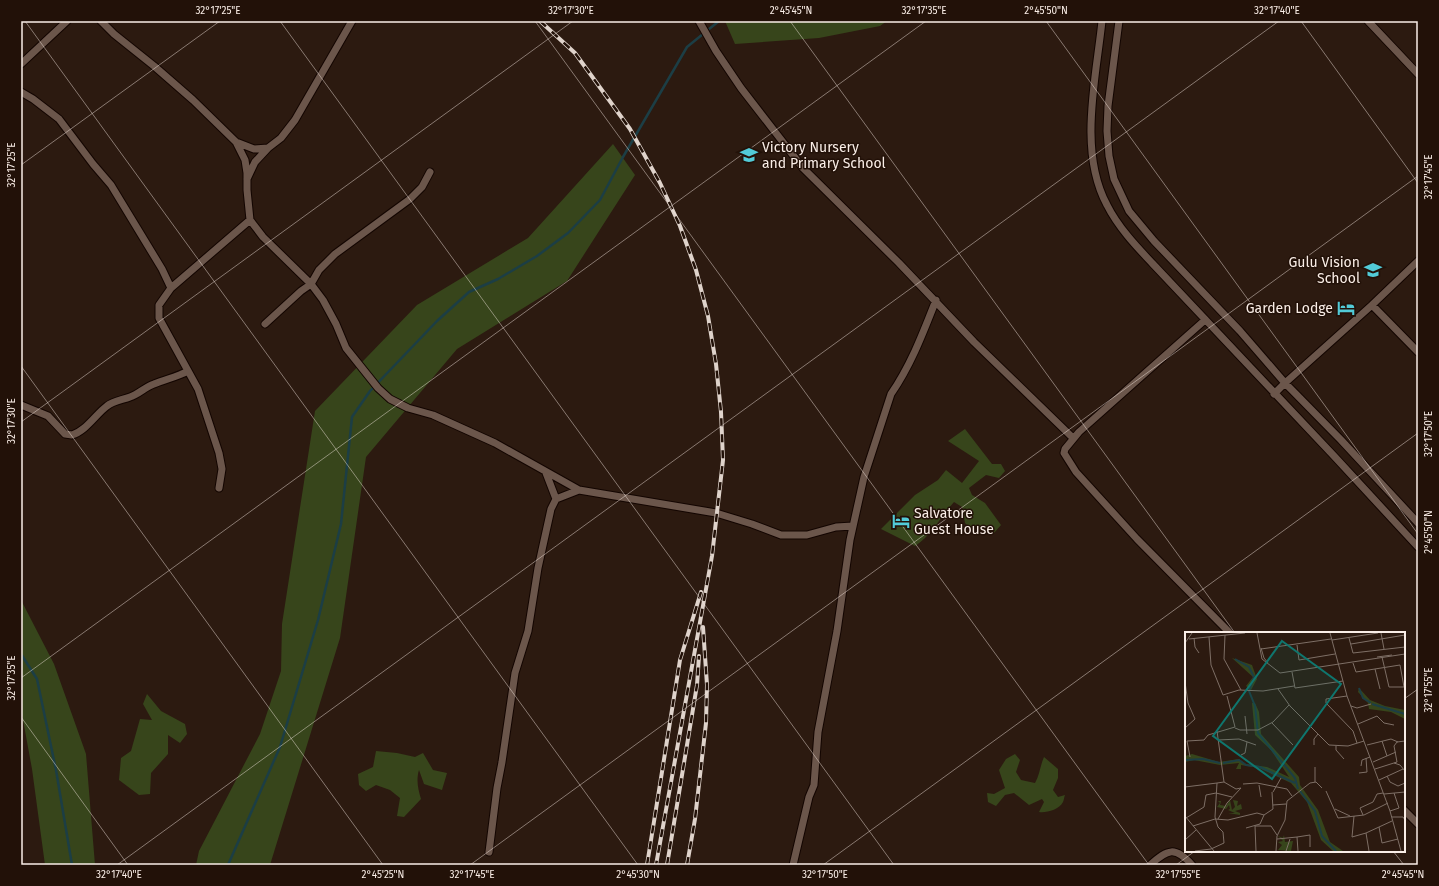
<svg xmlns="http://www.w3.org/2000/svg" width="1439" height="886" viewBox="0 0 1439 886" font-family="'Fira Sans',sans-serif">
<rect width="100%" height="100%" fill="#2c1a10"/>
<path fill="#37451b" d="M725,21h162l-7,5 -61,12 -84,6z
M613,144l22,31 -68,106 -110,68 -91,108 -26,181 -70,227h-74l3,-14 61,-117 21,-63 1,-47 33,-213 102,-106 111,-67z
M965,429l27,35h9l4,7 -6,7 -13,-3 -17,13 3,7 13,8 16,22 -7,8 -10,-8 -9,8 -10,-10 -3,-16 -8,-5c-13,14 -22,33 -39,44l-34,-17 34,-34 23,-15 8,-10 16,13 17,-22 -31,-20z
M21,600l33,64 32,90 9,111h-50l-13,-96 -11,-60z
M147,694l14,17 24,13 2,10 -7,9 -12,-8v19l-17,19 -1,21 -11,1 -20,-15 2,-22 10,-7 9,-32 12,1 -9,-16z
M376,751l21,2 18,4 8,-4 10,17 14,3 -5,17 -18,-6 -5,-14c-3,10 -1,19 2,29l-17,18 -7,-1 3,-18 -10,-8 -14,-5 -10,6 -7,-6 -1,-11 15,-7z
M1015,754l5,6 -4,12 5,8 14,3c5,-9 5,-17 9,-26l14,12v9l-5,12 5,7 7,-2c-1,2 -1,5 -2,7 -4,8 -17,11 -24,10l5,-10 -2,-3 -13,6 -15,-12 -9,2 -9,11 -8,-4 -1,-9 7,1 11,-6 -6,-18 7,-11z"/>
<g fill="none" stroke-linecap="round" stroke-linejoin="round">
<path stroke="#1c3e45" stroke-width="2.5" d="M21,654l16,25 19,91 16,95
M228,865l52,-118 38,-127 23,-96 11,-107 18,-26 67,-70 32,-29 29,-13 39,-23 31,-23 32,-33 23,-43 64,-110 32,-26"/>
<g stroke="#130501" stroke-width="9">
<path id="minor" d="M101,21l13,13 40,32 39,34 43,42 18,7 14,-1 13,-10 14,-18 57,-99
M699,21l17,30 25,37 62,80 96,95 75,79 99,96
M1102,21c-6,58 -24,130 5,184 11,22 29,41 45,58l182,193 84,91
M1119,21l-11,85 -1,25 2,25 5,23 15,32 25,30 86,90 45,52 56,57 77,83
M1368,21l50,53
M21,64l46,-43
M21,92l12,7 26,20 34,45 18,21 51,84 9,19
M236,142l9,18 2,13v17l3,30 13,17 48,47 12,16 13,24 10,24 32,40 12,11 18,9 25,7 62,28 84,47 137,23 36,11 29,11h26l29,-8 17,-1
M247,179l8,-17 13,-14
M1418,261l-46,44 46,47
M1205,320l-126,112 -14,17 -1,4 12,19 61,67 93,94
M265,324l36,-33 10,-7 8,-14 16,-16 75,-55 12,-12 8,-15
M1274,394l11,-11 87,-78
M21,405l27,11 17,18 7,1c14,-4 24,-21 35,-29 6,-5 15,-6 23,-9 9,-3 15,-10 24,-13 12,-5 23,-7 34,-13
M219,488l3,-19 -3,-16 -21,-64 -39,-71v-13l12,-17 79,-68
M556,499l23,-9
M1404,810l14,14
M489,852l8,-64 5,-26 13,-89 13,-42 10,-63 13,-59 5,-10 -10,-26
M793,865l16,-68 5,-12 4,-53 19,-101 13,-91 14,-63 27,-83c20,-29 32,-61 45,-94
M1150,865c18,-16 25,-19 42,0"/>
</g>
<use href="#minor" stroke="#6b564b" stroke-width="7"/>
<g stroke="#dfd3cb" stroke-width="4">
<path id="rail" d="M540,21l35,32 55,76 30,54 20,43 16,44 12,46 8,48 5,48 2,48 -11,96 -56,309
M647,865l33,-205 21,-68
M667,865l30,-180 2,-29
M687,865l8,-46 11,-96 1,-38 -4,-58"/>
</g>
<use href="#rail" stroke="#221108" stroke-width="2.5" stroke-dasharray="8" stroke-linecap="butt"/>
</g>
<path fill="none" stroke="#faeee7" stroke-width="1" stroke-opacity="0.45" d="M25,21l613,844M280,21l614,844M535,21l614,844M790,21l445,612M1046,21l372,513M1301,21l117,162M21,165l199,-144M21,366l362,499M21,422l552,-401M21,678l905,-657M1404,699l14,-10M21,717l107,148M1393,851l11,14M117,865l1162,-844M470,865l948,-689M823,865l595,-432M1176,865l19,-14"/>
<defs>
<g id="school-bare" transform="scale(1.38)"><path d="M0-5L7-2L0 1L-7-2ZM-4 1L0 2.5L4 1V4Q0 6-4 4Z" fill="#52cbd8" stroke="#221108" stroke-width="2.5" paint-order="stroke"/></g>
<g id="hotel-bare" transform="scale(1.38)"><path d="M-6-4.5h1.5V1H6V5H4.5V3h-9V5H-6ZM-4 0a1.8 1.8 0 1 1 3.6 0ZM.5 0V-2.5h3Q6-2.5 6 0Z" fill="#52cbd8" stroke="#221108" stroke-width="2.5" paint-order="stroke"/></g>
</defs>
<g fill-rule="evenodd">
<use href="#school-bare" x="749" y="155"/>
<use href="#school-bare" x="1373" y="270"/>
<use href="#hotel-bare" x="1346" y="308"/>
<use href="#hotel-bare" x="901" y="521"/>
</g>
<g text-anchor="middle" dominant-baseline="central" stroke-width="3" stroke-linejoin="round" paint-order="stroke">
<g font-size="14" fill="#faeee7" stroke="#221108" text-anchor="start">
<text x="762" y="147">Victory Nursery<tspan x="762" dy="16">and Primary School</tspan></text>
<text x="1360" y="262" text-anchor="end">Gulu Vision<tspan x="1360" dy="16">School</tspan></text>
<text x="1333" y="308" text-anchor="end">Garden Lodge</text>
<text x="914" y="513">Salvatore<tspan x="914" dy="16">Guest House</tspan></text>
</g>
</g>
<g transform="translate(1185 632)">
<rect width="220" height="220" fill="#2c1a10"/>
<path d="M47,26l20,7 5,14 -6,11 -5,-4 7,-9zM174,56l11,12 15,6 20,4v9l-14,-7 -22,-3 -1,-6 -10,-11zM67,71h3l4,9 2,22 38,43 1,8 18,25 12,32 13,9h-10l-12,-11 -14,-38 -16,-19 -32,-15 -18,-3v4h-5l3,-6 -19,2 -26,-5 -9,2v-6l7,-2 27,8 20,-3 7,5 21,3 22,10 -18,-27 -16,-15zM45,168l2,10 3,-3 -2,-7 5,1 -1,5 4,-2 1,5 -7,2 5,2v2l-12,-2h7l-7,-3 2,-1 -1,-4 -3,4 -9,-2 3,-4 -2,-2h3l-1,4 6,1zM93,204l5,2 1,-3 1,7 8,-1 -2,10 -13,-1 4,-5 -4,-3 5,-1z" fill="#37451b"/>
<path fill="none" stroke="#1c3e45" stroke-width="2" d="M50,27l14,8 5,10 -5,14 6,15 3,27 37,45 3,11M174,56l4,10 8,5M187,72l33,10M0,128l18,-1 17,4M38,131l16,-3 7,5 14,2 35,16M115,159l15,20 7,25 14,15"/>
<path fill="none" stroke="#7e6f66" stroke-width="1" d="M72,1l5,26 18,14 125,-19M145,1l17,63 43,115 11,40M196,1l3,16M40,3l-1,24 17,31M24,5l2,28 12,30 16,-5 24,1 31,-5M9,6l1,9 4,6M164,6l4,15 52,-6M4,7l56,-6M147,8l46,-7M0,11l7,-10M166,12l54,-9M112,13l2,15 36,-6M76,16l3,10 4,5M76,17l70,-10M192,25l15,-2M197,25l7,30h15M168,31l3,9 44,-7 4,22M190,37l5,20M107,40l3,16 48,-7M0,50l3,21 7,16 -10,9M93,57l12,17 39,39 19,1 16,-5M162,64l-21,3v4l27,28 4,12M166,74l6,2 14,-4M60,84l2,18M87,91l21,22M173,92l19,-8 7,7 10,2M50,96l5,2h18l15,-8 16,-17M32,99l7,51M33,108l21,-1 17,6M197,109l5,15M129,113v-6l4,-5M182,113l24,-6 7,3M151,114v4l8,9M56,123l4,-2 2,-11M5,125l-3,-16 17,-1 4,-5 27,-8 -8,-31M188,130l23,-10M209,131l6,2 5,6M176,134l1,-6 8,-3M190,137l22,-7 -3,-16 3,-4 8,-1M174,141l8,-1 -1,-14M202,144l3,6 8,4 7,-3M194,148l24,-11M130,150v-15M58,152l14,-1 30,6 5,7M74,153l2,12M0,155l32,-4M141,159l12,27 26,-3 24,-12M88,160l8,-14M199,162l21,-2M88,173l13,-1M150,177l15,7M205,179l9,-3 -5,-15M178,183l-3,-7 13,-6 4,-8 6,-1M0,184l29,35M169,184l-2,21 14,-4 26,-12M207,185h11l2,3M1,186l18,-11 2,-12 10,-2 16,4M33,187l9,-16 14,-15M8,194l22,-7 13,1 29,-7 7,2 9,-6 -1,-17M194,195l3,16 16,-4M61,196l14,-4 4,-9M181,201l3,18M112,205l13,-2v12M92,207l20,-2 1,14M0,208l11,-10M10,219l16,-2 13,-6 -1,-11 -5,-5 -3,-10 2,-34 7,-1 12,7 5,-1M71,219l-1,-25h16l6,9M91,219l1,-15 8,-16 2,-19 23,-18 6,-1 6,6M101,219l4,-12"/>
<path fill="#0f766e" fill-opacity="0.15" stroke="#0f766e" stroke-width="2" d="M97,9l59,43 -69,95 -59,-43z"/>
<rect width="220" height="220" fill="none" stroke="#faeee7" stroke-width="2"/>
</g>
<rect width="1439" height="886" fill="none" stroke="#221108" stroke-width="44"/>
<rect x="22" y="22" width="1395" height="842" fill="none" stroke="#faeee7" stroke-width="1.5"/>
<g font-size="10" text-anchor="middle" fill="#faeee7">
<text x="218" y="14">32°17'25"E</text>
<text x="571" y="14">32°17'30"E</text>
<text x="791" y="14">2°45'45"N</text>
<text x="924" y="14">32°17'35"E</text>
<text x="1046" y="14">2°45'50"N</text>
<text x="1277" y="14">32°17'40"E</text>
<text transform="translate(11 165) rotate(-90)" y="4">32°17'25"E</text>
<text transform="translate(1428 177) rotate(-90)" y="4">32°17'45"E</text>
<text transform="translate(11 421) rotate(-90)" y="4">32°17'30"E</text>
<text transform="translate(1428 434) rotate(-90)" y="4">32°17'50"E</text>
<text transform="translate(1428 532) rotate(-90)" y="4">2°45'50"N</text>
<text transform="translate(11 678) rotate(-90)" y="4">32°17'35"E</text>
<text transform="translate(1428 690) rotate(-90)" y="4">32°17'55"E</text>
<text x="119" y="878">32°17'40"E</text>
<text x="383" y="878">2°45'25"N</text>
<text x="472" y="878">32°17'45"E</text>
<text x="638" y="878">2°45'30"N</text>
<text x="825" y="878">32°17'50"E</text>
<text x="1178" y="878">32°17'55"E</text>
<text x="1403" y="878">2°45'45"N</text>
</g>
</svg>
